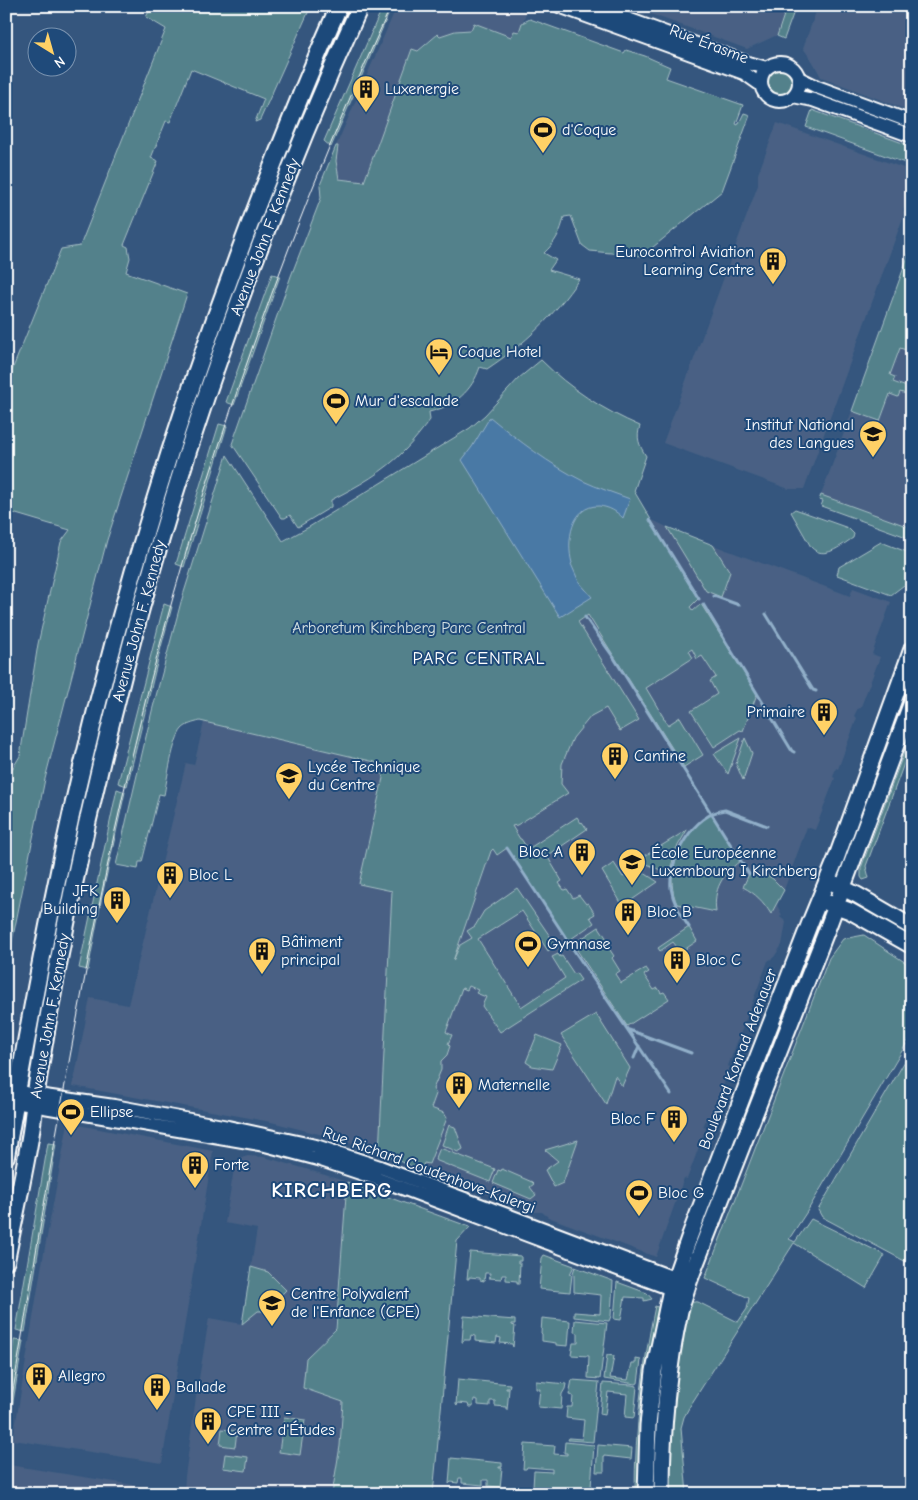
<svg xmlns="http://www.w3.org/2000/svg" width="918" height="1500" viewBox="0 0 918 1500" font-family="'Comic Neue',sans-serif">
<rect width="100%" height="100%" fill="#35567e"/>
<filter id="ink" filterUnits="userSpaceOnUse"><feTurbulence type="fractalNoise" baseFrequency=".02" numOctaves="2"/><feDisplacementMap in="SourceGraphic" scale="10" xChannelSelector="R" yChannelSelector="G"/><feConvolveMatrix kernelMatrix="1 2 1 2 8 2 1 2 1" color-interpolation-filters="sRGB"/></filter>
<g filter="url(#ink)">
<path fill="#486184" d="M397,6h125l6,2 -9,24 -8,5 -37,-13 -3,6 -16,1 -16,6 -1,-3 -13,10 -7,7 -54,131 -25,-3 -3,-18 2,-14 -2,-1z
M629,6h158l-10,30h-2l-28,13z
M818,6h94v106l-91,-35 -8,-15 -10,-14z
M777,123l135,48v16l-9,24 2,1 -101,277h-15l-126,-46 95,-258v-11z
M900,347l12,5v37l-19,-7 -4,-7z
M900,392l12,4v132l-91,-33 31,-84 28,10 10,-27z
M650,519l17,8 54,21 129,48 3,-8 38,14 -19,52 8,3 -20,52 -2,-1 -4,8 3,2 -19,51 -2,-1 -3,9 2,1 -20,52 -8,-3 -23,63 -7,15 5,10 -2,2 6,5 -4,23 -8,12 -6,4 -40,105 2,1 -19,52 -4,-2 -4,10 3,1 -19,51 -3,-1 -28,79 -108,-40 -6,-5h-8l-148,-56 105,-305 2,-2 3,6 24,-15 -9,-14 57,-198 35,-22 54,-47z
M204,722l171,40 6,9 2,7 -24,106 33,7 -13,262 -44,-15 -64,-16 -198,-36 17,-88 38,7 58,-242 8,2z
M68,1123l145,28 -51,312 -149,-23 28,-171z
M248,1156l16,1 42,12 41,13 -12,147 -29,29 -3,30 40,14 -3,44 -8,48h-148l1,-18 11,-79 13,-79 33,6 15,-95 -32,-6 10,-60 6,-5z
M9,1465l137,22 10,7h-150v-15z"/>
<path fill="#52818b" stroke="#a8c0c5" d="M152,6h159l-51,114 -5,2 9,-23 -73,-30 -21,53 -4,-1 -15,37 7,3 -34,84 4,2 2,11 -4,14 61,22 -80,246 -62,239 -39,192v-192l14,-23 18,-112 23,-102 9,-12 -64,-19v-126l55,-136 19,-3 86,-217 -20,-12z
M383,6h9l-61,141 -7,-6z
M787,6h9l-12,33 -7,-3z
M530,19l94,34 2,-3 19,6 25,11 -4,11 77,27 -7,19 2,1 6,-12 6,2 -28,76 -80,65 -52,-5 -8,-6 -11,-29 -7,1c-3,15 -9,26 -20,36l12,7 -7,10 30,9c-26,38 -53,64 -92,90l-7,-2c-8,24 -25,39 -51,45l1,8c-8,10 -16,21 -25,30 -21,22 -47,36 -74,50v7l-33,20 -8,-12 -5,3h-3l-50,-74 59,-168 30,-78 -1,-13 16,-39h2l-2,15 3,18 25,3 48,-133 6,2 20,-17 2,2 15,-5 16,-1 3,-7 37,14 3,-6 5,1 3,-9z
M767 82a13 13 0 1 1 26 0a13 13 0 1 1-26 0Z
M812,110l99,36 -6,17 -99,-36z
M912,245v107l-12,-4 -10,27 5,2 -2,5 19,7v7l-12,-4 -2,5 -8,-3 -10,27 -28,-10z
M272,274l8,2 -46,129 -8,-3z
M541,360c29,29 62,50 99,66 -4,12 -1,19 6,30l-12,35 64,108 -8,8 3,4 8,-7 56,90 -14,37 -3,-1 -26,17 -23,-36 26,-17 -7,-13 6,-4 -14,-21 -5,3 -5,-10 -3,2 4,7 -47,30 22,37 12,-8 23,38 -19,12 -96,-152 -10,7 61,98 -19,11 -14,-23 -15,8 -18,22 -11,26 -1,20 7,9 -51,32 -5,1 8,13h1l7,10 49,-32 4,6 1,-1 5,7 -40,27 15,25 -3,2 5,7 3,-1 6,9 6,-3 7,9 2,-1 7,11 -5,3 4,6 -26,18 -61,-93 -10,7 -4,-6 -2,2 -38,110 7,-16 12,-7 -5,-7 8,-5 9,-15 33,-23 39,57 -8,6 -26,-40 -44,28 43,68 44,-29 -13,-21 6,-3 2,3 2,-1 12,18 2,-1 5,7 -81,52 -18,-26 4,-9 -10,-4 2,-3 -9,-4 -2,4 -5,-2 -16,44 6,3 -4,9 2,2 -3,9 -6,6v9l-8,19 3,5 -5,14 13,5 3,5 -18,46 -5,-1 -3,7 -42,-17 13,-262 -33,-7 24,-106 -2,-7 -6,-9 -175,-41c-7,2 -13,3 -18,8 -9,10 -15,51 -18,66l-5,-1 -17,68h-3l-1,7 -22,-4 36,-154 29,-109 46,-147 56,86 26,-14 161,-99 15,-13 34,-37z
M219,424l8,2 -43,141 -8,-3z
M821,495l91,33v11l-91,-33 2,-5 -4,-1z
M795,509l53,19 6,6 -1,4c-13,8 -29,23 -42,9l-20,-35z
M667,527l46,18 17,27 -9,25 -15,-6z
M881,542l31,12v25l-21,16 -54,-20 2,-8z
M164,604l8,3 -11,40 -34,139 -9,-3z
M912,731v11l-46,124 3,12 -6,2 -2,-3v-9z
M741,738l-13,36 -14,-20z
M745,738l7,15 -9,27 -7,-16z
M117,789l8,3 -23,104 -14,74 -9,-2z
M711,814l29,47c-18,14 -27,28 -24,51l-39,-8c-11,-25 -3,-55 15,-75 5,-6 13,-10 19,-15z
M687,830l-11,19 -7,25 -22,-10 -4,-7z
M614,863l9,14 15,-8 20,13 -35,24 -21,-35z
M764,873l9,6 11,11 -13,24c-8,-13 -15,-20 -28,-27l6,-13z
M599,927l12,18 -3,2 6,9 -2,2 8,13 -5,3 6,9 25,-15 3,4 -5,3 10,15 4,-2 3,5 3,-1 5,7 -42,27 -54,-82z
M689,927l8,14 -16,11 -8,-10 -13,9 -2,-3z
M864,935l48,32v67l-104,176 -19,29 6,3 16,-23 74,36 -19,33 -72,-45 -104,163 -6,11 -3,11 6,66h-20l3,-87 17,-96h2c1,-6 2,-10 9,-9l40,20 9,-13 2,-11 -44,-20 124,-320 14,-19z
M596,1014l34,54 -8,18 -7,-10 -9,28 -45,-69z
M537,1035l25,10 -10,24 -20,-3 -6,-4z
M912,1049v216l-90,-48 -4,-7z
M449,1125l6,2 8,22 -5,3 -16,-7z
M578,1140l-15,43 -9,4 -9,-17 13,-9 -13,-11z
M48,1143l8,1 -31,188 -9,-2z
M440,1148l55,21 -5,13 -55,-22z
M502,1169l30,13 2,2 -4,3 6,8 -5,4 -38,-16 5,-13 3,1z
M347,1182l123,45 -13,14 -24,253h-101l8,-48 3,-44 -40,-14 3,-30 30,-29z
M470,1252l51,4v5h-3v2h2l-1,21h-2v-3l-11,-1v-5h-4l-1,4 -12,-1 1,-5h-5l-1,8 -4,-1v-2l-11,-1v2h-2z
M544,1255l30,11 -4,8 2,1 -2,17 -31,-3 3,-31z
M251,1267l17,5 18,18 -21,21h-7l-16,13z
M575,1267l38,14 -2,35 -2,5 -35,-4v-5l26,2 1,-19 -27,-3v-18l-1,-1z
M617,1282l30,11 5,6 -8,2v-3l-19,-1 -4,23 -7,-1z
M655,1306l7,3 -21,185h-6c0,-66 7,-124 20,-188z
M464,1316l51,4v4h-3v1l3,1 -2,21 -1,-3 -12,-1 1,-5 -4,-1 -1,6 -21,-2v-5l-4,-1 -1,5h-6l-1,2h-1z
M542,1318l28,3 -2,25 -12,-1v-2l-14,-2v-7l-1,-1z
M575,1320l32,3 -7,56 -12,-1 1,-22 -18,-1 2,-12h5v-10l-4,-1z
M14,1340l9,1 -16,97 -1,-51z
M607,1355l7,1 -4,22 18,2 4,-17h4v-4l5,1 -3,23 -2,1 -32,-5z
M458,1379l52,5 -1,4h-3v1h3l-2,21h-1v-3l-11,-1v-5h-5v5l-12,-1v-5l-4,-1 -1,8h-4l-1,-3 -10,-1 -1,3 -1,-1z
M572,1380l27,2 -6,60 -25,-2 1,-2 13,1 2,-19 -18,-2 1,-11h5l1,-11 -4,-1z
M536,1381l30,3 -1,5 -3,5 -1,15 -23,-2 2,-18h-4z
M603,1383l29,2 5,1 -3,32 -9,-1 2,-23 -19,-2 -3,23 -5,-1z
M284,1417l21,3 -5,35 -21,-3z
M222,1429l15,2 -2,16 -15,-2z
M565,1442l29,3 -3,42 1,7h-30v-5l-11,-1 -1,6h-29v-2l8,1 1,-6h3l1,-16 18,1v-3l-25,-2 -1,2h-3l2,-25 30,2 -1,8 13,1v-2h-3z
M598,1445l34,3 -1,11 -27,-3v16h-8z
M225,1454l23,3 -2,14 -23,-3z
M451,1458l51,5v4h-3v1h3l-2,20 -1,-1 -11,-1v-6h-5v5l-21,-2v-5h-3l-1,5 -7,-1 -2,2z"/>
<path fill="#4879a5" stroke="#91afc9" d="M490,417c29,24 59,47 93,64 15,7 31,12 47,18l-7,19c-7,-7 -14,-11 -24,-12 -28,-1 -33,36 -27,57l-1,1 8,18 13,15 -32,20 -98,-157 10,-13z"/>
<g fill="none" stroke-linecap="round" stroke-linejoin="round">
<path stroke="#91afc9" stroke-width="3" d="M650,520l49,79
M714,596l25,9
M703,604l89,147 2,1
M766,614l47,76 3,1
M585,617l29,41 135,216
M507,848l61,93
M689,927c-8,-11 -16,-25 -18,-39 -3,-29 23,-75 54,-78l42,16
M571,946l100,148
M629,1030l62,23
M634,1058l5,-12"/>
<g stroke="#fff" stroke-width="16">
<path id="tertiary" d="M559,6l185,67 17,12
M592,6l156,57 19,5
M761 82a19 19 0 1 1 38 0a19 19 0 1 1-38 0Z
M799,78l18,9 95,35
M793,96l20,4 99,36
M17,1092l97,14 114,21 88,19 64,21 294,111
M15,1102l250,43 53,14 60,20 293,110"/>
</g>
<g stroke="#fff" stroke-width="19">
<path id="secondary" d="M835,884l22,11 55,32
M828,903l22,8 62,35
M646,1494l2,-69 6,-54 17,-82 19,-54 60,-158 61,-157 25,-61 76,-210
M662,1494c0,-62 5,-123 18,-183 4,-14 8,-27 13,-40l135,-344 84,-225"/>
</g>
<g stroke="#fff" stroke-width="20">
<path id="primary" d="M6,1156c21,-123 43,-246 71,-367 47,-204 110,-404 186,-599 24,-61 48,-123 76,-184
M6,1261c8,-43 18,-86 25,-129 3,-22 5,-44 9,-65 19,-117 43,-233 72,-348 60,-244 144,-483 248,-713"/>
</g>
<use href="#tertiary" stroke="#1f4a7a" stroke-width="12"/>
<use href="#secondary" stroke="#1f4a7a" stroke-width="15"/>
<use href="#primary" stroke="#1f4a7a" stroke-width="16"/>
<path stroke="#fff" stroke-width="1" d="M6,1432c36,-213 69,-427 117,-637 61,-271 152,-537 268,-789"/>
</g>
</g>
<defs>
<g id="building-pin" transform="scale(1.4375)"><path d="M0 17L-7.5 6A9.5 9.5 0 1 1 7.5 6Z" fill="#ffd166" stroke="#1f4a7a"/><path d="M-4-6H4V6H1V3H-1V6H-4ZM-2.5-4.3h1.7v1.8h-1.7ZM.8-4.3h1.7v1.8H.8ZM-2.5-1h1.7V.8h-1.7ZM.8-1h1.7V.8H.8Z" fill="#111"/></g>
<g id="stadium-pin" transform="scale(1.4375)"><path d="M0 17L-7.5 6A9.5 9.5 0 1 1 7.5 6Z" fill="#ffd166" stroke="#1f4a7a"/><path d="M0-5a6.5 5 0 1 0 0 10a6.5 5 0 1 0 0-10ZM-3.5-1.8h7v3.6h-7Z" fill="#111"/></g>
<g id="hotel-pin" transform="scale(1.4375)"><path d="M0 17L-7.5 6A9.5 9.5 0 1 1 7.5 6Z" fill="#ffd166" stroke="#1f4a7a"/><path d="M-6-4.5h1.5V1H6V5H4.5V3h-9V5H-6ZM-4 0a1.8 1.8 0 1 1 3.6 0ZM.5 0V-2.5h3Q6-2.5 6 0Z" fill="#111"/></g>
<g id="school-pin" transform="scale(1.4375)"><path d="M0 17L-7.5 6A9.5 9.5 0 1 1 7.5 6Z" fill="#ffd166" stroke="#1f4a7a"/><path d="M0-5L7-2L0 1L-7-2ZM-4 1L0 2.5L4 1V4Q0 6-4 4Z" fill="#111"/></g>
</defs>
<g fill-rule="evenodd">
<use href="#building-pin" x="366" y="89"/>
<use href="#stadium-pin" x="543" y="130"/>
<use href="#building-pin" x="773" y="261"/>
<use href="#hotel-pin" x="439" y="352"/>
<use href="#stadium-pin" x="336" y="401"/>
<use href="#school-pin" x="873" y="434"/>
<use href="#building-pin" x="824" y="712"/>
<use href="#building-pin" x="615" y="756"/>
<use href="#school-pin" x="289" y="776"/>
<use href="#building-pin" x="582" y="852"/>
<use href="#school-pin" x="632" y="862"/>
<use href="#building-pin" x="170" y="875"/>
<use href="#building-pin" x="117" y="900"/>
<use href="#building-pin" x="628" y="912"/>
<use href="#stadium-pin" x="528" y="944"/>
<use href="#building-pin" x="262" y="951"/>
<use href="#building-pin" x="677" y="960"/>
<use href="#building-pin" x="459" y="1085"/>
<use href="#stadium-pin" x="71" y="1112"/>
<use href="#building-pin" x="674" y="1119"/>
<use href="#building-pin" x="195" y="1165"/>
<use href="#stadium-pin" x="639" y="1193"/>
<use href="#school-pin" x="272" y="1303"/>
<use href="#building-pin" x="39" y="1376"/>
<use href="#building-pin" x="157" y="1387"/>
<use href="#building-pin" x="208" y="1421"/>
</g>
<g text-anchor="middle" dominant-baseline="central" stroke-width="4" stroke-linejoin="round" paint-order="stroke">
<g font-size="16" fill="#fff" stroke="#1f4a7a">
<text transform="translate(709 44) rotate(21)">Rue Érasme</text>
<text transform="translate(265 237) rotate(-69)">Avenue John F. Kennedy</text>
<text transform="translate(139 621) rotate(-75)">Avenue John F. Kennedy</text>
<text transform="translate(50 1016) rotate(-80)">Avenue John F. Kennedy</text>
<text transform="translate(738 1059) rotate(-69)">Boulevard Konrad Adenauer</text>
<text transform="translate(429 1170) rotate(20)">Rue Richard Coudenhove-Kalergi</text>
</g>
<g font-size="16" fill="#fff" stroke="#1f4a7a" text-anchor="start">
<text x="385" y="89">Luxenergie</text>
<text x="562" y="130">d'Coque</text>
<text x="754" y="252" text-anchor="end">Eurocontrol Aviation<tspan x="754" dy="18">Learning Centre</tspan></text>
<text x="458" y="352">Coque Hotel</text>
<text x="355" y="401">Mur d'escalade</text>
<text x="854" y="425" text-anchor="end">Institut National<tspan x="854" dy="18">des Langues</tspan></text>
<text x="805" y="712" text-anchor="end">Primaire</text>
<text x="634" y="756">Cantine</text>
<text x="308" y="767">Lycée Technique<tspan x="308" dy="18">du Centre</tspan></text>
<text x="563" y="852" text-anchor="end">Bloc A</text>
<text x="651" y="853">École Européenne<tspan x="651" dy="18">Luxembourg I Kirchberg</tspan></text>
<text x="189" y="875">Bloc L</text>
<text x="98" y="891" text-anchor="end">JFK<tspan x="98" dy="18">Building</tspan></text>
<text x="647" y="912">Bloc B</text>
<text x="281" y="942">Bâtiment<tspan x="281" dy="18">principal</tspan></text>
<text x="547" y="944">Gymnase</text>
<text x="696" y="960">Bloc C</text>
<text x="478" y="1085">Maternelle</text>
<text x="90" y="1112">Ellipse</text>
<text x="655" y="1119" text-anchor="end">Bloc F</text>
<text x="214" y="1165">Forte</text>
<text x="658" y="1193">Bloc G</text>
<text x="291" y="1294">Centre Polyvalent<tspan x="291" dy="18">de l'Enfance (CPE)</tspan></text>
<text x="58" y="1376">Allegro</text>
<text x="176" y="1387">Ballade</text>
<text x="227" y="1412">CPE III -<tspan x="227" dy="18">Centre d'Études</tspan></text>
</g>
<g font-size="16" fill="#d4e0e2" stroke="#1f4a7a">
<text x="409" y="628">Arboretum Kirchberg Parc Central</text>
</g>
<g font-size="18" letter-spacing="1" fill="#fff" stroke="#1f4a7a">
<text x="479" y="658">PARC CENTRAL</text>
</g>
<g font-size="21" font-weight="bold" letter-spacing="1" fill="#fff" stroke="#1f4a7a">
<text x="332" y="1190">KIRCHBERG</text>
</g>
</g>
<rect width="918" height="1500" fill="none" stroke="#1f4a7a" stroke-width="25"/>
<rect x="12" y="12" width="893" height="1475" fill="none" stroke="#fff" stroke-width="2" filter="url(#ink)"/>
<g transform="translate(52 52) rotate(143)"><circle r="24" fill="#1f4a7a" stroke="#7992af"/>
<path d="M0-4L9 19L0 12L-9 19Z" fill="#ffd166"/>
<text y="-8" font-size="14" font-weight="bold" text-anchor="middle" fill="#ffffff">N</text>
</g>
</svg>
